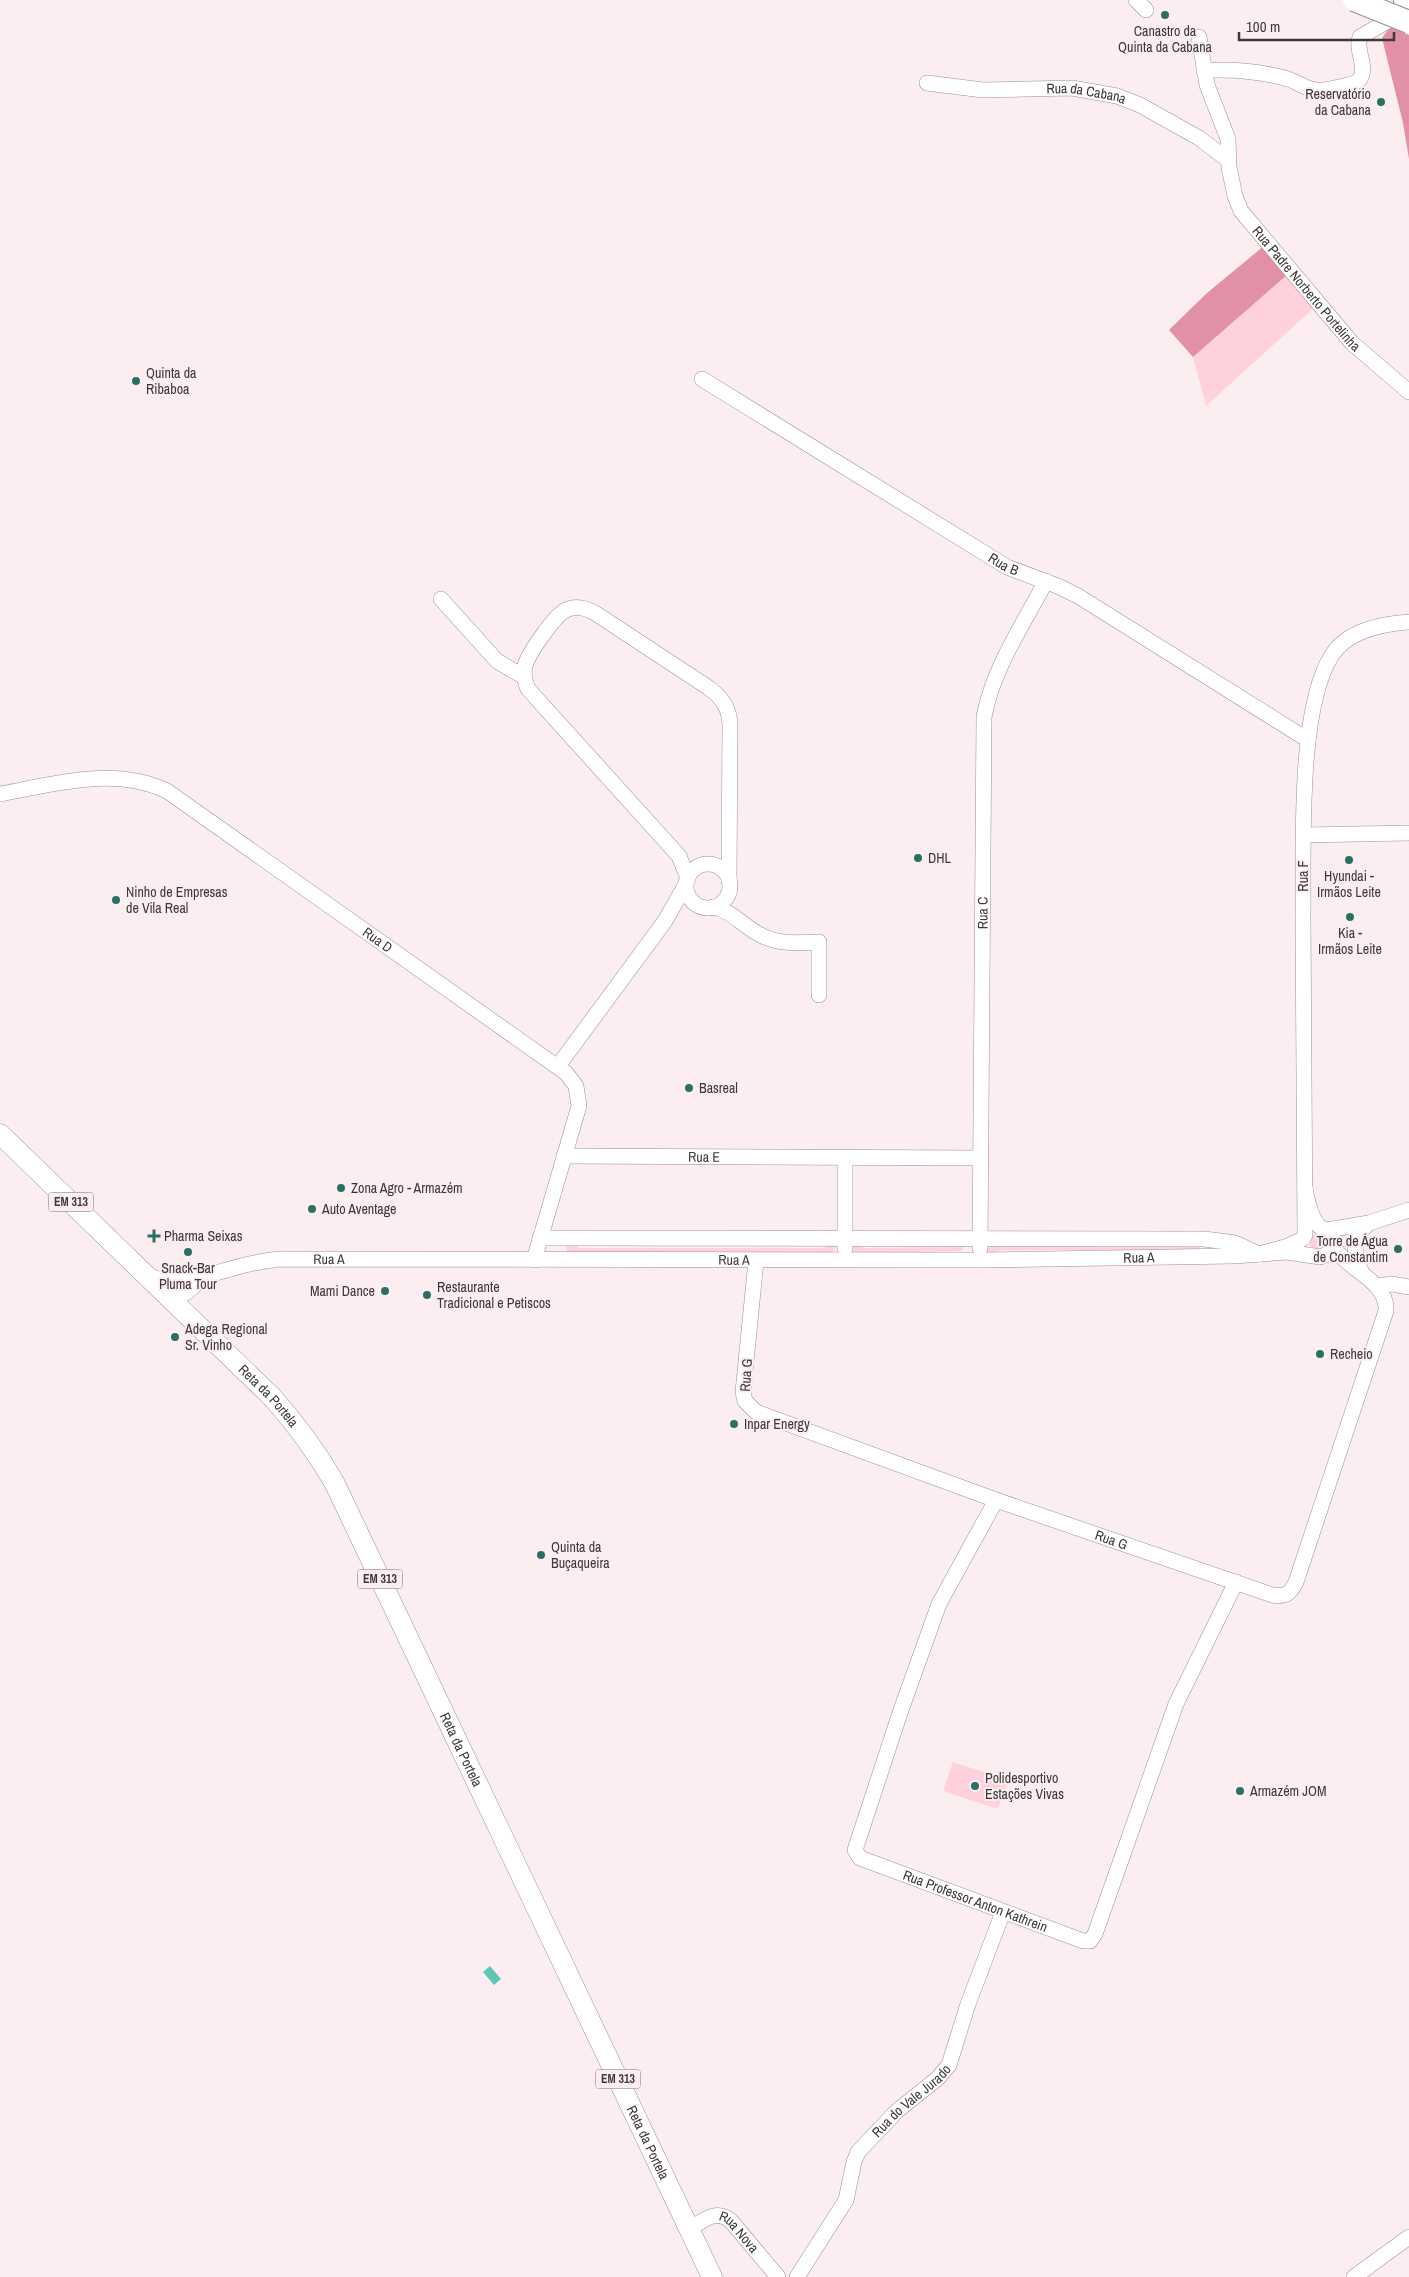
<svg xmlns="http://www.w3.org/2000/svg" width="1409" height="2277" viewBox="0 0 1409 2277" font-family="'Archivo Narrow',sans-serif">
<rect width="100%" height="100%" fill="#fcedf0"/>
<path fill="#ffd1dc" d="M1289,273l27,33 -110,100 -13,-49z
M1310 1242a8 8 0 1 1 16 0a8 8 0 1 1-16 0Z
M566,1244h9l4,4h246v-2l10,-2 1,4 -5,5h-259l-5,-2z
M986,1244l14,3h201l-1,3h-200l-8,3 -5,-2z
M850,1245h9l5,3 98,-1v4l-106,2 -5,-2z
M953,1762l55,18 -10,29 -55,-18z"/>
<path fill="#e190a7" d="M1390,27l19,8v124l-6,-36 -21,-85z
M1264,246l25,27 -96,84 -24,-27 38,-37z"/>
<path fill="#5ec8b5" d="M490,1966l11,13 -7,6 -11,-13z"/>
<g fill="none" stroke-linecap="round" stroke-linejoin="round">
<g stroke="#9c8f92" stroke-width="16">
<g id="minor">
<path d="M1136,0l10,10"/>
<path id="s1" d="M1199,37l8,48 21,54 1,28 6,29 6,15 111,132 57,49"/>
<path d="M1204,71c23,-3 61,1 84,8 9,3 18,10 28,11 8,1 39,-5 44,-11 8,-12 -5,-29 0,-42l40,-23"/>
<path id="s2" d="M927,83l56,7 89,-2 45,8 23,9 59,33 29,22"/>
<path id="s3" d="M702,379l305,188 53,20 18,9 230,144"/>
<path d="M441,599l56,62 27,16"/>
<path id="s4" d="M0,794c55,-10 114,-28 167,-3l399,282 10,13 3,20 -45,154"/>
<path d="M1304,835l105,-2"/>
<circle cx="708" cy="886" r="22"/>
<path d="M688,878l-9,-22 -151,-167c-3,-7 -5,-15 -3,-23 3,-12 29,-50 41,-56 10,-5 20,-2 29,3l114,75c13,10 20,19 21,36l-1,157"/>
<path d="M713,907c19,4 28,17 44,26 19,12 40,10 62,9v53"/>
<path d="M558,1066l107,-145 21,-37"/>
<path id="s5" d="M564,1156l416,2"/>
<path d="M1327,1230l42,-7 40,-13"/>
<path d="M1305,1235c-1,-106 -2,-212 -2,-319 1,-65 -6,-207 29,-261 16,-25 50,-31 77,-33"/>
<path d="M540,1238l664,1 31,4 24,11 26,-7 18,-8"/>
<path d="M845,1248v-91"/>
<path id="s6" d="M980,1248l4,-531c9,-49 39,-92 62,-136"/>
<path id="s7" d="M756,1261l-13,131 2,9 11,11 240,88 276,95c14,2 18,-1 24,-13l90,-271c2,-27 -32,-39 -47,-57 -6,-7 -4,-15 -9,-21 -3,-3 -7,-4 -10,-6 -10,-9 -13,-27 -15,-40"/>
<path d="M1362,1273c-9,-19 -11,-35 7,-50"/>
<path id="s8" d="M148,1276c30,11 53,1 82,-7 16,-5 33,-8 49,-10l702,1 252,-4 54,-4 33,5 8,-3 5,-9"/>
<path d="M1377,1286l15,-2 17,3"/>
<path d="M170,1297l16,-4 16,-14"/>
<path id="s9" d="M996,1500l-57,104 -38,106 -46,140 5,8 223,83h7l5,-7 81,-230 60,-122"/>
<path id="s10" d="M689,2229c14,-8 27,-21 42,-8l47,56"/>
<path id="s11" d="M797,2277l49,-77 8,-38 4,-10 39,-41 41,-33 11,-13 19,-61 35,-92"/>
<path d="M1354,2277l55,-40"/>
</g>
</g>
<g stroke="#9c8f92" stroke-width="21">
<g id="major">
<path id="s12" d="M0,1134l272,263c24,27 45,55 63,87l377,793"/>
</g>
</g>
<g stroke="#9c8f92" stroke-width="24">
<path id="highway" d="M1405,0l4,2"/>
</g>
<use href="#minor" stroke="#fff" stroke-width="15"/>
<use href="#major" stroke="#fff" stroke-width="20"/>
<use href="#highway" stroke="#fff" stroke-width="22"/>
<g stroke="#9c8f92" stroke-width="24" stroke-linecap="butt">
<path id="highway-bridge" d="M1354,0l55,22"/>
</g>
<use href="#highway-bridge" stroke="#fff" stroke-width="22"/>
</g>
<g fill="#296f63" stroke="#fcedf0" stroke-width="2">
<circle cx="1165" cy="15" r="5"/>
<circle cx="1381" cy="102" r="5"/>
<circle cx="136" cy="381" r="5"/>
<circle cx="918" cy="858" r="5"/>
<circle cx="1349" cy="860" r="5"/>
<circle cx="116" cy="900" r="5"/>
<circle cx="1350" cy="917" r="5"/>
<circle cx="689" cy="1088" r="5"/>
<circle cx="341" cy="1188" r="5"/>
<circle cx="312" cy="1209" r="5"/>
<path d="M151.5 1228.5h5v5h5v5h-5v5h-5v-5h-5v-5h5z"/>
<circle cx="1398" cy="1249" r="5"/>
<circle cx="188" cy="1252" r="5"/>
<circle cx="385" cy="1291" r="5"/>
<circle cx="427" cy="1295" r="5"/>
<circle cx="175" cy="1337" r="5"/>
<circle cx="1320" cy="1354" r="5"/>
<circle cx="734" cy="1424" r="5"/>
<circle cx="541" cy="1555" r="5"/>
<circle cx="975" cy="1786" r="5"/>
<circle cx="1240" cy="1791" r="5"/>
</g>
<g text-anchor="middle" dominant-baseline="central" stroke-width="4" stroke-linejoin="round" paint-order="stroke">
<g fill="#fcedf0" stroke="#776e71" stroke-width="1">
<rect x="48.5" y="1192.5" width="45" height="19" rx="4"/>
<rect x="357.5" y="1569.5" width="45" height="19" rx="4"/>
<rect x="595.5" y="2069.5" width="45" height="19" rx="4"/>
</g>
<g font-size="12" font-weight="bold" fill="#3e383a">
<text x="71" y="1202">EM 313</text>
<text x="380" y="1579">EM 313</text>
<text x="618" y="2079">EM 313</text>
</g>
<g font-size="14" fill="#3e383a" stroke="#fcedf0" text-anchor="start">
<text x="1165" y="31" text-anchor="middle">Canastro da<tspan x="1165" dy="16">Quinta da Cabana</tspan></text>
<text x="1371" y="94" text-anchor="end">Reservatório<tspan x="1371" dy="16">da Cabana</tspan></text>
<text x="146" y="373">Quinta da<tspan x="146" dy="16">Ribaboa</tspan></text>
<text x="928" y="858">DHL</text>
<text x="1349" y="876" text-anchor="middle">Hyundai -<tspan x="1349" dy="16">Irmãos Leite</tspan></text>
<text x="126" y="892">Ninho de Empresas<tspan x="126" dy="16">de Vila Real</tspan></text>
<text x="1350" y="933" text-anchor="middle">Kia -<tspan x="1350" dy="16">Irmãos Leite</tspan></text>
<text x="699" y="1088">Basreal</text>
<text x="351" y="1188">Zona Agro - Armazém</text>
<text x="322" y="1209">Auto Aventage</text>
<text x="164" y="1236">Pharma Seixas</text>
<text x="1388" y="1241" text-anchor="end">Torre de Água<tspan x="1388" dy="16">de Constantim</tspan></text>
<text x="188" y="1268" text-anchor="middle">Snack-Bar<tspan x="188" dy="16">Pluma Tour</tspan></text>
<text x="437" y="1287">Restaurante<tspan x="437" dy="16">Tradicional e Petiscos</tspan></text>
<text x="375" y="1291" text-anchor="end">Mami Dance</text>
<text x="185" y="1329">Adega Regional<tspan x="185" dy="16">Sr. Vinho</tspan></text>
<text x="1330" y="1354">Recheio</text>
<text x="744" y="1424">Inpar Energy</text>
<text x="551" y="1547">Quinta da<tspan x="551" dy="16">Buçaqueira</tspan></text>
<text x="985" y="1778">Polidesportivo<tspan x="985" dy="16">Estações Vivas</tspan></text>
<text x="1250" y="1791">Armazém JOM</text>
</g>
<g font-size="14" fill="#3e383a" stroke="#fcedf0">
<text stroke="none"><textPath href="#s2" startOffset="160">Rua da Cabana</textPath></text>
<text stroke="none"><textPath href="#s1" startOffset="282">Rua Padre Norberto Portelinha</textPath></text>
<text stroke="none"><textPath href="#s3" startOffset="354">Rua B</textPath></text>
<text transform="translate(1303 876) rotate(-90)">Rua F</text>
<text stroke="none"><textPath href="#s6" startOffset="335">Rua C</textPath></text>
<text stroke="none"><textPath href="#s4" startOffset="428">Rua D</textPath></text>
<text stroke="none"><textPath href="#s5" startOffset="140">Rua E</textPath></text>
<text stroke="none"><textPath href="#s8" startOffset="994">Rua A</textPath></text>
<text stroke="none"><textPath href="#s8" startOffset="184">Rua A</textPath></text>
<text stroke="none"><textPath href="#s8" startOffset="589">Rua A</textPath></text>
<text transform="translate(746 1375) rotate(-86)">Rua G</text>
<text stroke="none"><textPath href="#s12" startOffset="375">Reta da Portela</textPath></text>
<text stroke="none"><textPath href="#s7" startOffset="534">Rua G</textPath></text>
<text stroke="none"><textPath href="#s12" startOffset="780">Reta da Portela</textPath></text>
<text stroke="none"><textPath href="#s9" startOffset="511">Rua Professor Anton Kathrein</textPath></text>
<text stroke="none"><textPath href="#s11" startOffset="215">Rua do Vale Jurado</textPath></text>
<text stroke="none"><textPath href="#s12" startOffset="1215">Reta da Portela</textPath></text>
<text stroke="none"><textPath href="#s10" startOffset="60">Rua Nova</textPath></text>
</g>
</g>
<path d="M1239 32v8h155v-8" fill="none" stroke="#3e383a" stroke-width="2.5"/>
<text x="1246" y="32" font-size="15" fill="#3e383a" stroke="#fcedf0" stroke-width="4" paint-order="stroke">100 m</text>
</svg>
